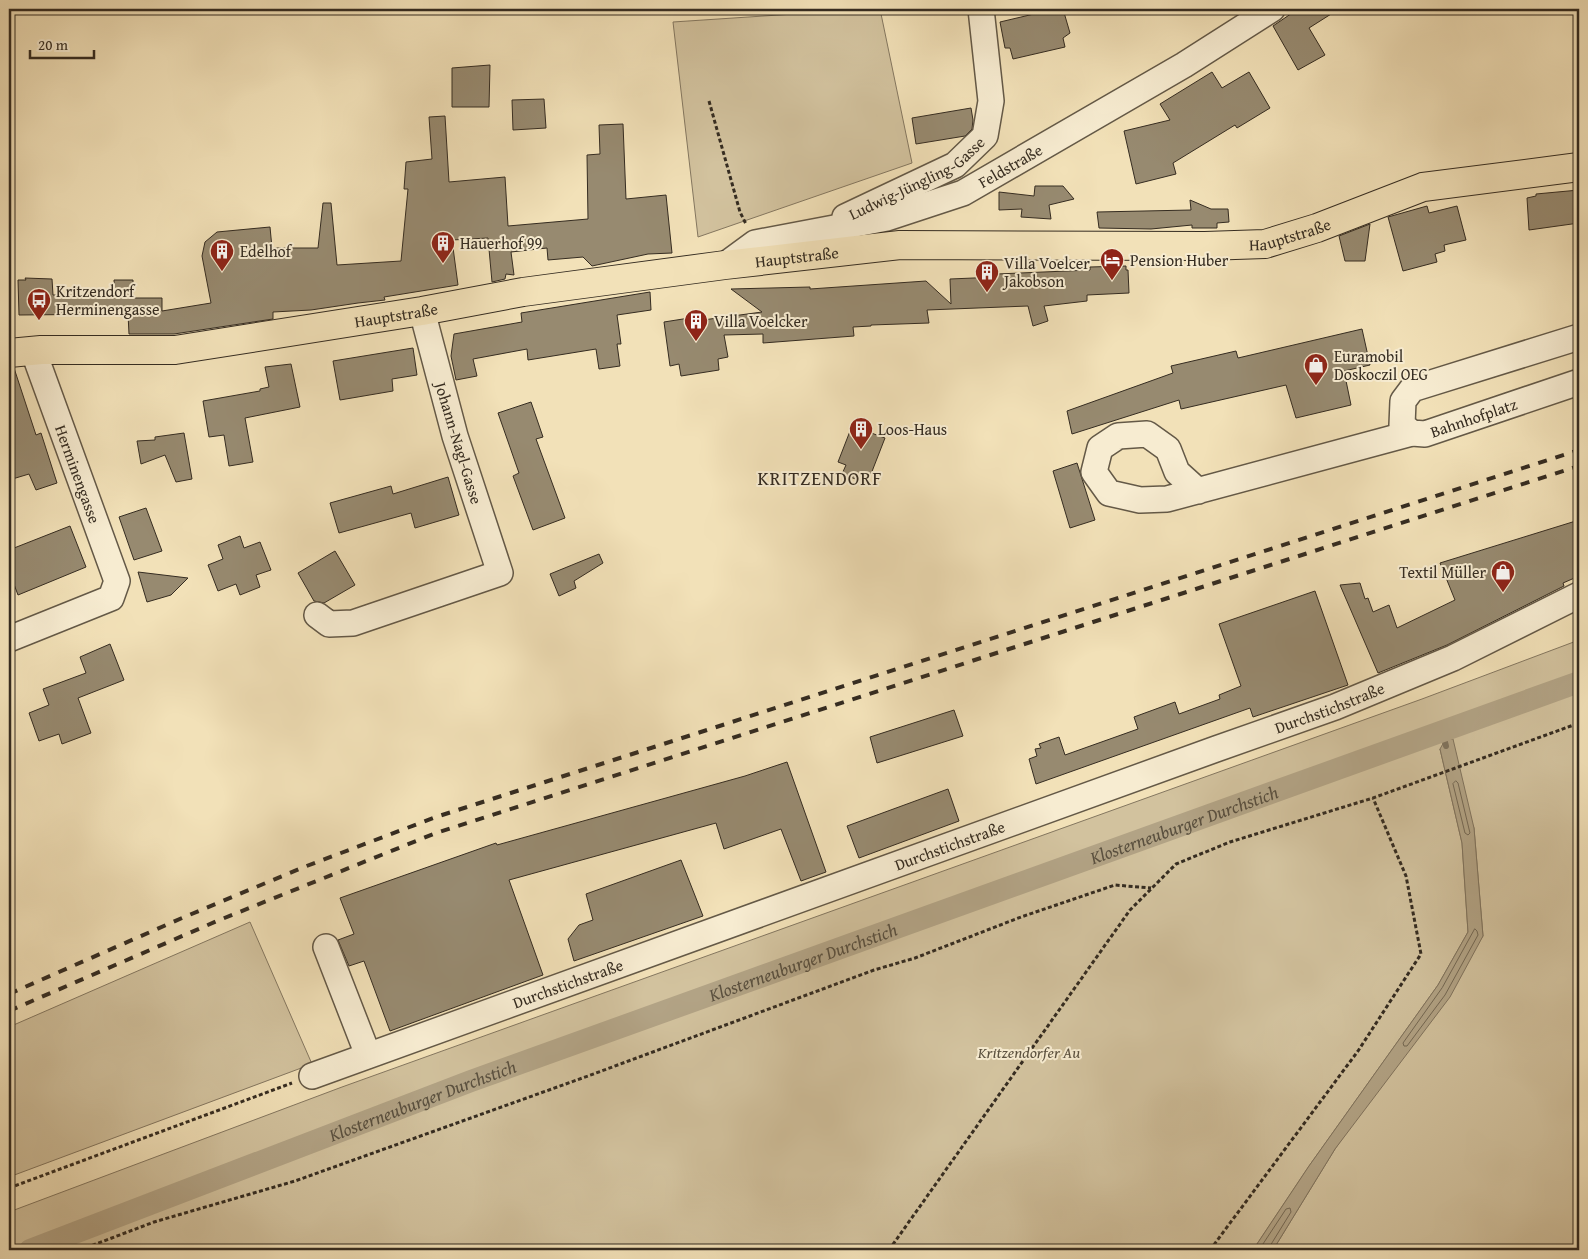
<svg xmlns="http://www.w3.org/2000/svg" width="1588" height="1259" viewBox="0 0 1588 1259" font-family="'Gentium Book Plus',serif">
<rect width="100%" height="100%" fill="#f2e1b8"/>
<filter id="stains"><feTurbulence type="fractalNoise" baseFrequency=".004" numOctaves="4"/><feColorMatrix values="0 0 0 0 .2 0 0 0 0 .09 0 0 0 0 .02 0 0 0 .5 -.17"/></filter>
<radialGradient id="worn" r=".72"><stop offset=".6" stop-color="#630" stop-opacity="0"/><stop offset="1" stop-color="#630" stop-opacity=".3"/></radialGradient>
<path fill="#d2c29e" stroke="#847760" d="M825,9h55l32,154 -214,74 -25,-215 151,-10z
M1579,640v610h-306l62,-101 148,-213 -9,-108 -34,-79 22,94 6,89 -30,53 -129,181 -56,84h-1244v-38l333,-125 1080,-388z
M250,922l62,142 -303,113v-150z"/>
<path fill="#b2a385" stroke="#80735d" d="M1453,739l21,89 9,108 -33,61 -115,152 -62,101h-20l56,-84 129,-181 30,-53 -6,-89 -22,-94 5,-9z"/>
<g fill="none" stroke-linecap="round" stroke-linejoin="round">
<path stroke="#746853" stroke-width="1" d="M1456,781l2,2 11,46 1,4 -2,2 -3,-2 -12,-49z
M1475,929l2,2 1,4 -33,60 -38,51h-3l-1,-3 39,-55z
M1259,1250l27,-41 4,-1 1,4 -21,34 -1,4"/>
<path stroke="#80735d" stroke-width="6" d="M1442,731l4,15"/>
<path stroke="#b2a385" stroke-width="22" id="s1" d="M30,1250l441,-169 1108,-399"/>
</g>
<path fill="#978a70" stroke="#352c21" d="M1055,9h8l7,24 -7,5 2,9 -52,12 -3,-11h-5l-5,-26z
M1298,9h41l-30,19 16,27 -27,15 -25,-44z
M490,65l-1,42h-37v-39z
M1212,72l10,16 27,-16 21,36 -33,20 -2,-3 -62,38 3,11 -40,10 -12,-53 46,-11 -10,-16z
M544,99l2,29 -33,2 -1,-30z
M971,108l2,12 -1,9 -7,7 -49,8 -4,-26z
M445,116l4,66 56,-5 3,49 80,-7 -1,-64 13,-1 -1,-29 24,-1 3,75 40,-4 6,58 -24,1 -56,12 -9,-9 -35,3 -1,-12 -36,4 3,23 -8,-1 -1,5 -13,3 -4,-44 -36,2 6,45 -74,12 1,3 -27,3 -47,7 -38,2v7l-99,15h-45l-1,-20 -109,1 -1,-35h8l-1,-2 27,1 1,16 62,1 -1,-16h19v18h29v13l49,-8 -9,-47 3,-14 12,-10 53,-5 2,21h46l5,-45h8l6,62 64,-4 7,-72h-4l2,-27 26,-3 -3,-42z
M1035,186h28l11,13 -25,6 2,14 -30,-2 1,-8 -23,1v-18l35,4z
M1579,190v33l-50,7 -2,-32 9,-2v-2z
M1190,200l21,9h17l1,13 -12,1v5h-25v-3l-41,4 -52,-1 -2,-16 94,-2z
M1427,206l2,7 28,-7 9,34 -22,5 1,6 -10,3 2,8 -34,9 -15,-54z
M1370,224l-5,37h-20l-6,-25z
M1126,266v4h2l1,23 -42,2v6l-43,5 4,15 -15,5 -5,-20 -101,4 2,13 -58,2v1l-18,1 1,9 -91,7v-9l-39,1 4,22 -10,2 1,11 -38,6 -2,-12 -9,2 -6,-44 38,-6 1,4 59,-8 -31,-23 79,-2v2l116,-8 25,23 -1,-25 47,-2v-3l93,-4v-3z
M650,292l1,18 -34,5 4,29h-4l3,22 -21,3 -3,-20 -68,11 -1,-11 -54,10 4,17 -21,4 -5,-24 3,-22 68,-12 -1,-9z
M1362,329l8,36 -26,6 7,34 -55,13 -10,-33 -105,24 -2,-9 -107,34 -5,-23 106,-38 -2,-7 65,-15 2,7z
M413,348l4,27 -25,4 1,12 -53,9 -7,-39z
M291,364l9,43 -55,11 8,44 -24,4 -5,-31 -15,2 -6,-36 57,-10v-2l9,-2 -4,-20z
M9,368h5l22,67 5,-2 16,50 -21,7 -7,-16 -20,6z
M531,402l12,35 -7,2 29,79 -32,12 -20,-54 6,-3 -21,-60z
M852,426l33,12 -14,36 -7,-2 -3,9 -19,-7 4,-9 -8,-3z
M184,433l8,46 -16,3 -11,-27 -24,9 -4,-23 18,-1v-3z
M1077,463l18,57 -25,8 -17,-57z
M448,477l11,38 -44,13 -4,-15 -72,20 -9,-30 61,-17 2,8z
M146,508l16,43 -28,9 -15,-43z
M1579,520v56l-16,7 1,3 -117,59 -69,28 -38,-88 20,-2 5,16 3,-1 5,14 16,-7 8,23 58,-28 -15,-37z
M70,526l16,41 -68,28 -9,-24v-21z
M240,536l4,12 16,-6 11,28 -15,5 4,12 -20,8 -4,-11 -18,7 -10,-26 15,-6 -5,-14z
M335,551l20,34 -31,18 -10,-2 -16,-28z
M599,554l4,9 -29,18 2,7 -17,8 -9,-22z
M138,572l50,6 -17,17 -24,7z
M1315,591l33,94 -95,32 -3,-9 -214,76 -7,-25 8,-3 -2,-7 6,-1 -2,-4 20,-7 6,18 73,-26 -4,-12 41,-15 4,12 41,-15 -1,-4 22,-9 -22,-62z
M110,644l14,36 -46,18 13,35 -29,11 -3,-10 -20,7 -10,-28 20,-8 -6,-16 43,-16 -6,-16z
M954,710l9,26 -86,27 -7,-26z
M787,762l39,110 -25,9 -20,-52 -57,20 -8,-26 -207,57 34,95 -153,56 -26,-70 -15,5 -11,-26 16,-6 -14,-36 156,-55 1,2 248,-69z
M948,789l11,32 -100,37 -12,-32z
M681,860l22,56 -129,45 -6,-22 11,-14 14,-5 -7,-26z"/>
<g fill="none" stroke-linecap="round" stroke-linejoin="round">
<g stroke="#645947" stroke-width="28">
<g id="minor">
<path id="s2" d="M845,217l110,-52 30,-29 6,-35 -10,-92"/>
<path id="s3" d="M725,265l30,-22 132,-25 76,-25 221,-128 88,-56"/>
<path id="s4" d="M1579,337l-167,52 -9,12 -1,24 10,8 13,1 154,-52"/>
<path d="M1198,491l-21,-19 -9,-23 -21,-15 -29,2 -18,12 -6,24 15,21 31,7 27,-1 245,-66"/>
<path d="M317,615l12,9 24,-1 147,-50 -45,-137 -33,-125"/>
<path d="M9,639l102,-41 6,-17 -84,-231"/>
<path d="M326,947l42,108"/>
<path id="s5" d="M312,1076l904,-327 119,-42 118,-49 126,-63"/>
</g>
</g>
<g stroke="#352c21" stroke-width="30">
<g id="major">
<path id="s6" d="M9,353l32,-3h134l247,-39 101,-19 202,-27 175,-20 305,1 60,-2 52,-16 106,-41 156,-20"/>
</g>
</g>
<path stroke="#352c21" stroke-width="3" stroke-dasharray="4 2.5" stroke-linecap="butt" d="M709,101l31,111 6,12
M9,1188l283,-105
M80,1250l74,-28 141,-41 293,-105 286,-106 41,-12 106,-41 94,-32 36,3
M889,1250l241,-340 46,-46 54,-22 143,-44 206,-75
M1210,1250l148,-199 63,-97 -15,-78 -33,-78"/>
<use href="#minor" stroke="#f7ecd1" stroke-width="25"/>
<use href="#major" stroke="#f2e1b8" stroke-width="28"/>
<path stroke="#352c21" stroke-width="4" stroke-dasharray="9 9" stroke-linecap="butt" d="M9,994l173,-76 122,-51 132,-50 1143,-367
M9,1011l208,-90 219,-88 1143,-367"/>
</g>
<defs>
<g id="building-pin" transform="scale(1.25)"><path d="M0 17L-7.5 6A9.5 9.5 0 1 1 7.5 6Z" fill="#8f2418" stroke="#f7ecd1"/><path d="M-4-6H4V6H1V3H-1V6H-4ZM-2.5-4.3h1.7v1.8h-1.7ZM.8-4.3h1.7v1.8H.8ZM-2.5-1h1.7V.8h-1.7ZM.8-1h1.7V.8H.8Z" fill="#fff"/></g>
<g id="hotel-pin" transform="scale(1.25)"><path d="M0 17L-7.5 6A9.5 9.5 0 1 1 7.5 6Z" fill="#8f2418" stroke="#f7ecd1"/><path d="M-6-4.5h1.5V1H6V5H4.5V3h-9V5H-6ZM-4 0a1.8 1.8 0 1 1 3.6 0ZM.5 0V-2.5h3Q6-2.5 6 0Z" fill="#fff"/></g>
<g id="bus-pin" transform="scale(1.25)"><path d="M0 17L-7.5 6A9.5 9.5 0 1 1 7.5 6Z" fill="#8f2418" stroke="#f7ecd1"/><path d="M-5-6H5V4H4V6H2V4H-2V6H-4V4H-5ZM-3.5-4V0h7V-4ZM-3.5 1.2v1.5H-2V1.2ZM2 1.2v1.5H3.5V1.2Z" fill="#fff"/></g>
<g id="shop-pin" transform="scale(1.25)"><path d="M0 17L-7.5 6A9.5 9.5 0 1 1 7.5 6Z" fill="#8f2418" stroke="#f7ecd1"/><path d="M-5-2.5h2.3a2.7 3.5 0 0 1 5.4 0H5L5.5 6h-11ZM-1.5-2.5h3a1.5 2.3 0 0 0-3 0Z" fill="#fff"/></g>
</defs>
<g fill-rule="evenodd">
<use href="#building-pin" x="443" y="243"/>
<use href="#building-pin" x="222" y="251"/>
<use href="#hotel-pin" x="1112" y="260"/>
<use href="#building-pin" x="987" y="272"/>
<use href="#bus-pin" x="39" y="300"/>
<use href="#building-pin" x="696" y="321"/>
<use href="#shop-pin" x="1316" y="365"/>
<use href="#building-pin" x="861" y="429"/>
<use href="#shop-pin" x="1503" y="572"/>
</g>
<g text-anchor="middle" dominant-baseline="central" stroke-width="4" stroke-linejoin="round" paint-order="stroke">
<g font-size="16" fill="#352c21" stroke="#f7ecd1">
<text stroke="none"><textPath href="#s3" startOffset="306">Feldstraße</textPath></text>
<text stroke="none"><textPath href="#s2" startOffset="82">Ludwig-Jüngling-Gasse</textPath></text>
<text stroke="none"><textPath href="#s6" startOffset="1290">Hauptstraße</textPath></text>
<text stroke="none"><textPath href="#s6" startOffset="795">Hauptstraße</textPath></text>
<text stroke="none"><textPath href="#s6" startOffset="390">Hauptstraße</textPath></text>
<text stroke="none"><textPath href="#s4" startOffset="291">Bahnhofplatz</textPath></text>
<text transform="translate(459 443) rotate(73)">Johann-Nagl-Gasse</text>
<text transform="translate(78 474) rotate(70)">Herminengasse</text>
<text stroke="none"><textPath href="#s5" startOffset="1082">Durchstichstraße</textPath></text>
<text stroke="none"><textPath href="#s5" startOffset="678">Durchstichstraße</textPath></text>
<text stroke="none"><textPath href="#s5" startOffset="272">Durchstichstraße</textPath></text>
</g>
<g font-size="16" fill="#352c21" stroke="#f7ecd1" text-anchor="start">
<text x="460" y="243">Hauerhof 99</text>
<text x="240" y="251">Edelhof</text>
<text x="1130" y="260">Pension Huber</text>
<text x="1004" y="263">Villa Voelcer<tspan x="1004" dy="18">Jakobson</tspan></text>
<text x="56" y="291">Kritzendorf<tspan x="56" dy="18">Herminengasse</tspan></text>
<text x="714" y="321">Villa Voelcker</text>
<text x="1334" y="356">Euramobil<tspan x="1334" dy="18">Doskoczil OEG</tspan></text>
<text x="878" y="429">Loos-Haus</text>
<text x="1486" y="572" text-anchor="end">Textil Müller</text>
</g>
<g font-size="16" font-style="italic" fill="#5c5240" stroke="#f7ecd1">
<text x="1029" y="1052">Kritzendorfer Au</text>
</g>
<g font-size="18" font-style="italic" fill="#5a503f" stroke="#f7ecd1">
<text stroke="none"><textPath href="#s1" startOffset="1230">Klosterneuburger Durchstich</textPath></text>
<text stroke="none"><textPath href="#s1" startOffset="825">Klosterneuburger Durchstich</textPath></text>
<text stroke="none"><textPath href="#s1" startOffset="420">Klosterneuburger Durchstich</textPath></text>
</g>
<g font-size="19" letter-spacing="1" fill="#352c21" stroke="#f7ecd1">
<text x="820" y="478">KRITZENDORF</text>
</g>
</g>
<rect width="1588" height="1259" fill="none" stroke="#f2e1b8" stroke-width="30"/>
<rect x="10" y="10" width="1568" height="1239" fill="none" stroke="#352c21" stroke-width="2.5"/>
<rect x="15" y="15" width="1558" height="1229" fill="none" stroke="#352c21"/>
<path d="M30 50v8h64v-8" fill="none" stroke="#352c21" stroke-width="2.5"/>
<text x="38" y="50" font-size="15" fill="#352c21" stroke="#f7ecd1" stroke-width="4" paint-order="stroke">20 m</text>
<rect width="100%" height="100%" filter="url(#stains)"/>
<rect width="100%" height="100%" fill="url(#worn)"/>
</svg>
